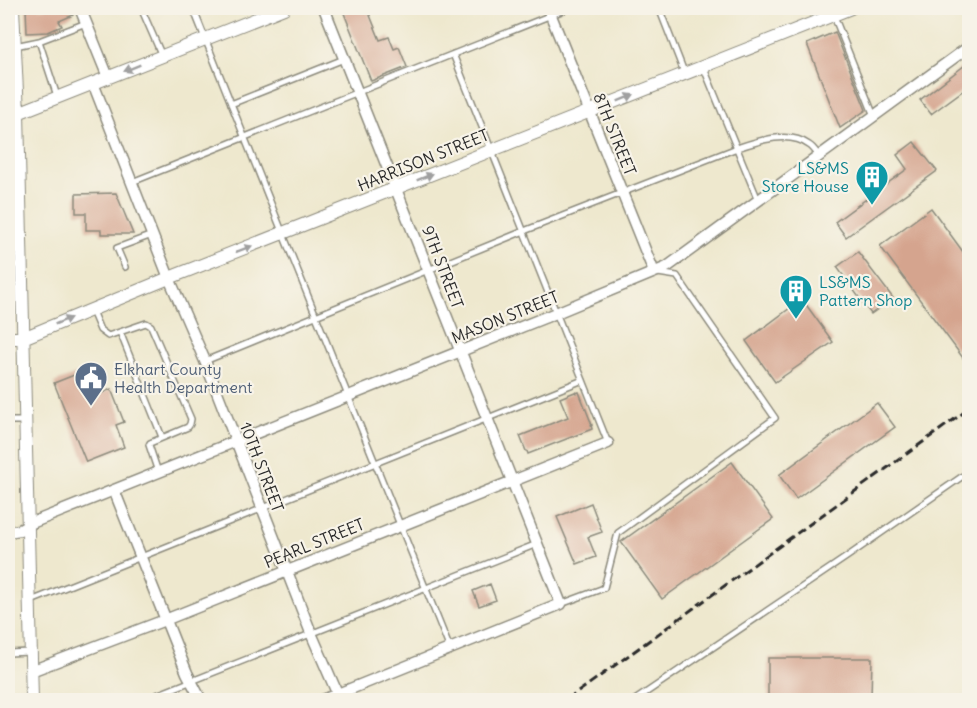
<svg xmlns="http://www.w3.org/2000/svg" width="977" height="708" viewBox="0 0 977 708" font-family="Delius,sans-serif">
<rect width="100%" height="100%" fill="#f7f3e8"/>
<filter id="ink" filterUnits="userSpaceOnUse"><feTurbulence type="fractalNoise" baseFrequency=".0167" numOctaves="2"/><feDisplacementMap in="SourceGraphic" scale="12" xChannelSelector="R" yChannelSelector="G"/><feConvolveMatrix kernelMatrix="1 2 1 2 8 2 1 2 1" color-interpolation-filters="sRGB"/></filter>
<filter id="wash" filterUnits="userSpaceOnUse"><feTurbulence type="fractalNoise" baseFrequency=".008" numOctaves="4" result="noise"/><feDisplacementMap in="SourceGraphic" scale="24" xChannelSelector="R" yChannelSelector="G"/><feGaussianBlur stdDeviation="1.35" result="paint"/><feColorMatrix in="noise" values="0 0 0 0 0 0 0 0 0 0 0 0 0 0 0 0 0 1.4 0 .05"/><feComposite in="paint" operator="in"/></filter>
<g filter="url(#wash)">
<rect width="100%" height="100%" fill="#eee8ce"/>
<g id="blocks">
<path fill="#d5a48e" d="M26,8h44l3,7 -14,6 3,5 -14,6 -21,1z
M342,8h25l13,32 9,-3 5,12 5,-2 8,20 -36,14z
M835,32l31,78 -26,18 -33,-84z
M969,62v24l-38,28 -11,-14z
M914,142l23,29 -91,66 -11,-15 72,-53 -10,-14z
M116,193l17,41h-32v-4h-15v-17h-10v-19z
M931,208l38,52v106l-89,-120z
M858,252l35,46 -22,16 -34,-47z
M802,299l31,43 -58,40 -29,-41z
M92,368l10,25 9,-4 13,33 -8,3 8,22 -38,15 -32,-79z
M575,392l1,1 3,-1 13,33h-1l1,4 -64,25 -1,-3h-1l-6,-15 48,-19 -8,-19z
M877,403l18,24 -99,72 -17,-24z
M732,462l41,57 -111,80 -41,-57z
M591,503l11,29 -14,5 8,20 -19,7 -20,-47z
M490,584l6,16 -17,6 -6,-15z
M768,658h104l-1,40h-12v2h-91z"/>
</g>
</g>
<g filter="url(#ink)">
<use href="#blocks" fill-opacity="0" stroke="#8c8a7c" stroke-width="1.5"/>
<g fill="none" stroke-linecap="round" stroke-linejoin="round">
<g stroke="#8c8a7c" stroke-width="8">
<path id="service" d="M141,8l21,48
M193,8l90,226 167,415
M659,8l25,64
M834,16l40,100
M39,41l18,55
M15,46l24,-5 47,-18
M453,54l155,389
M703,66l55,134
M231,104l113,-45
M132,182l437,-174
M8,203h12
M8,265h13
M125,267l-8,-19 35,-13
M92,311l8,19 8,6 38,-13 5,3 40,93 -1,5 -2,3 -38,16 -1,2 9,27
M120,332l42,105
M205,361l319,-130 213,-83c21,-7 52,-18 72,-3 4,2 7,7 10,11
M8,421h16
M31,601l552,-221
M561,604l43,-16 14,-55 157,-115 -98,-142 -19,-3
M8,653l22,-1
M144,700l393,-156
M635,700l213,-144 122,-85"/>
</g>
<g stroke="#8c8a7c" stroke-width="13">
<path id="minor" d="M80,8l28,69
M548,8l106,264
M93,83l76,195 36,83 106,272 27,62
M114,490l73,183 14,27
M8,532l12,-2 14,-8 522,-209 111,-46 303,-221
M31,671l134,-51 443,-177
M323,700l238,-96 -237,-596"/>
</g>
<g stroke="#8c8a7c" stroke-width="14">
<path id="tertiary" d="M13,8l5,105 14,587
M8,114l10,-1 266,-105
M8,338h15l146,-60 682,-270"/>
</g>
<use href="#service" stroke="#fff" stroke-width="5"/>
<use href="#minor" stroke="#fff" stroke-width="10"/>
<use href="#tertiary" stroke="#fff" stroke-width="12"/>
<path stroke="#2b2b2b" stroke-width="3" stroke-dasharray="9 4.5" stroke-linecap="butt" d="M567,700l403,-292"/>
</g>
<defs><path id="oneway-solid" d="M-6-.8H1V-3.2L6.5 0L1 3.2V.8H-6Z" transform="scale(1.5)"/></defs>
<g fill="#a0a0a0">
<use href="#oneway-solid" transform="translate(132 68) rotate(158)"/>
<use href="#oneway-solid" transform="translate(626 98) rotate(-22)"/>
<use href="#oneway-solid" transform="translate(425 177) rotate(-22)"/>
<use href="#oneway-solid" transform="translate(244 249) rotate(-21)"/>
<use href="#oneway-solid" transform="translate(63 321) rotate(-22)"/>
</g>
</g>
<defs>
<g id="building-pin" transform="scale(1.725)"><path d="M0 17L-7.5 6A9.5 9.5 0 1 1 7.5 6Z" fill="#0f9aa8" stroke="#f7f3e8"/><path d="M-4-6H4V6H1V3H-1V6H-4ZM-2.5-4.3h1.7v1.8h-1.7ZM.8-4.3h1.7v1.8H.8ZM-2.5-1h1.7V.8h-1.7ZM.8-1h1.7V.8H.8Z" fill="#fff"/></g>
<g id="civic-pin" transform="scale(1.725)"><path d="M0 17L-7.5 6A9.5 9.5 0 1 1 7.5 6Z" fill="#5c6f8a" stroke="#f7f3e8"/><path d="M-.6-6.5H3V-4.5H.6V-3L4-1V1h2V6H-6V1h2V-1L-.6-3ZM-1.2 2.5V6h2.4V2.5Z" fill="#fff"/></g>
</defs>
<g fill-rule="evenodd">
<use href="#building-pin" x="872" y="177"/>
<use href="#building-pin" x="796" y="291"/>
<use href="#civic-pin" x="91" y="378"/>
</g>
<g text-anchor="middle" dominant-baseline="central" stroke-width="4.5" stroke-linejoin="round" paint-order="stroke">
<g font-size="16" fill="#2b2b2b" stroke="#f7f3e8">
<text transform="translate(615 134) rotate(68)">8TH STREET</text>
<text transform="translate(423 160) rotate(-22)">HARRISON STREET</text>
<text transform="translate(443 267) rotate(69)">9TH STREET</text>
<text transform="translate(505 317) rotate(-22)">MASON STREET</text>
<text transform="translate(262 467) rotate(69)">10TH STREET</text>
<text transform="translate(314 543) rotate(-22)">PEARL STREET</text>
</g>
<g font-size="16" fill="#0d838f" stroke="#f7f3e8" text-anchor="end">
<text x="849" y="168">LS&amp;MS<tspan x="849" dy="18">Store House</tspan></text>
<text x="819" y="282" text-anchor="start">LS&amp;MS<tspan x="819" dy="18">Pattern Shop</tspan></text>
</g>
<g font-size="16" fill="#4e5e75" stroke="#f7f3e8" text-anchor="start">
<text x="114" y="369">Elkhart County<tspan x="114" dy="18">Health Department</tspan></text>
</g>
</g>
<rect width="977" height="708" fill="none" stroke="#f7f3e8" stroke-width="30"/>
</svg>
